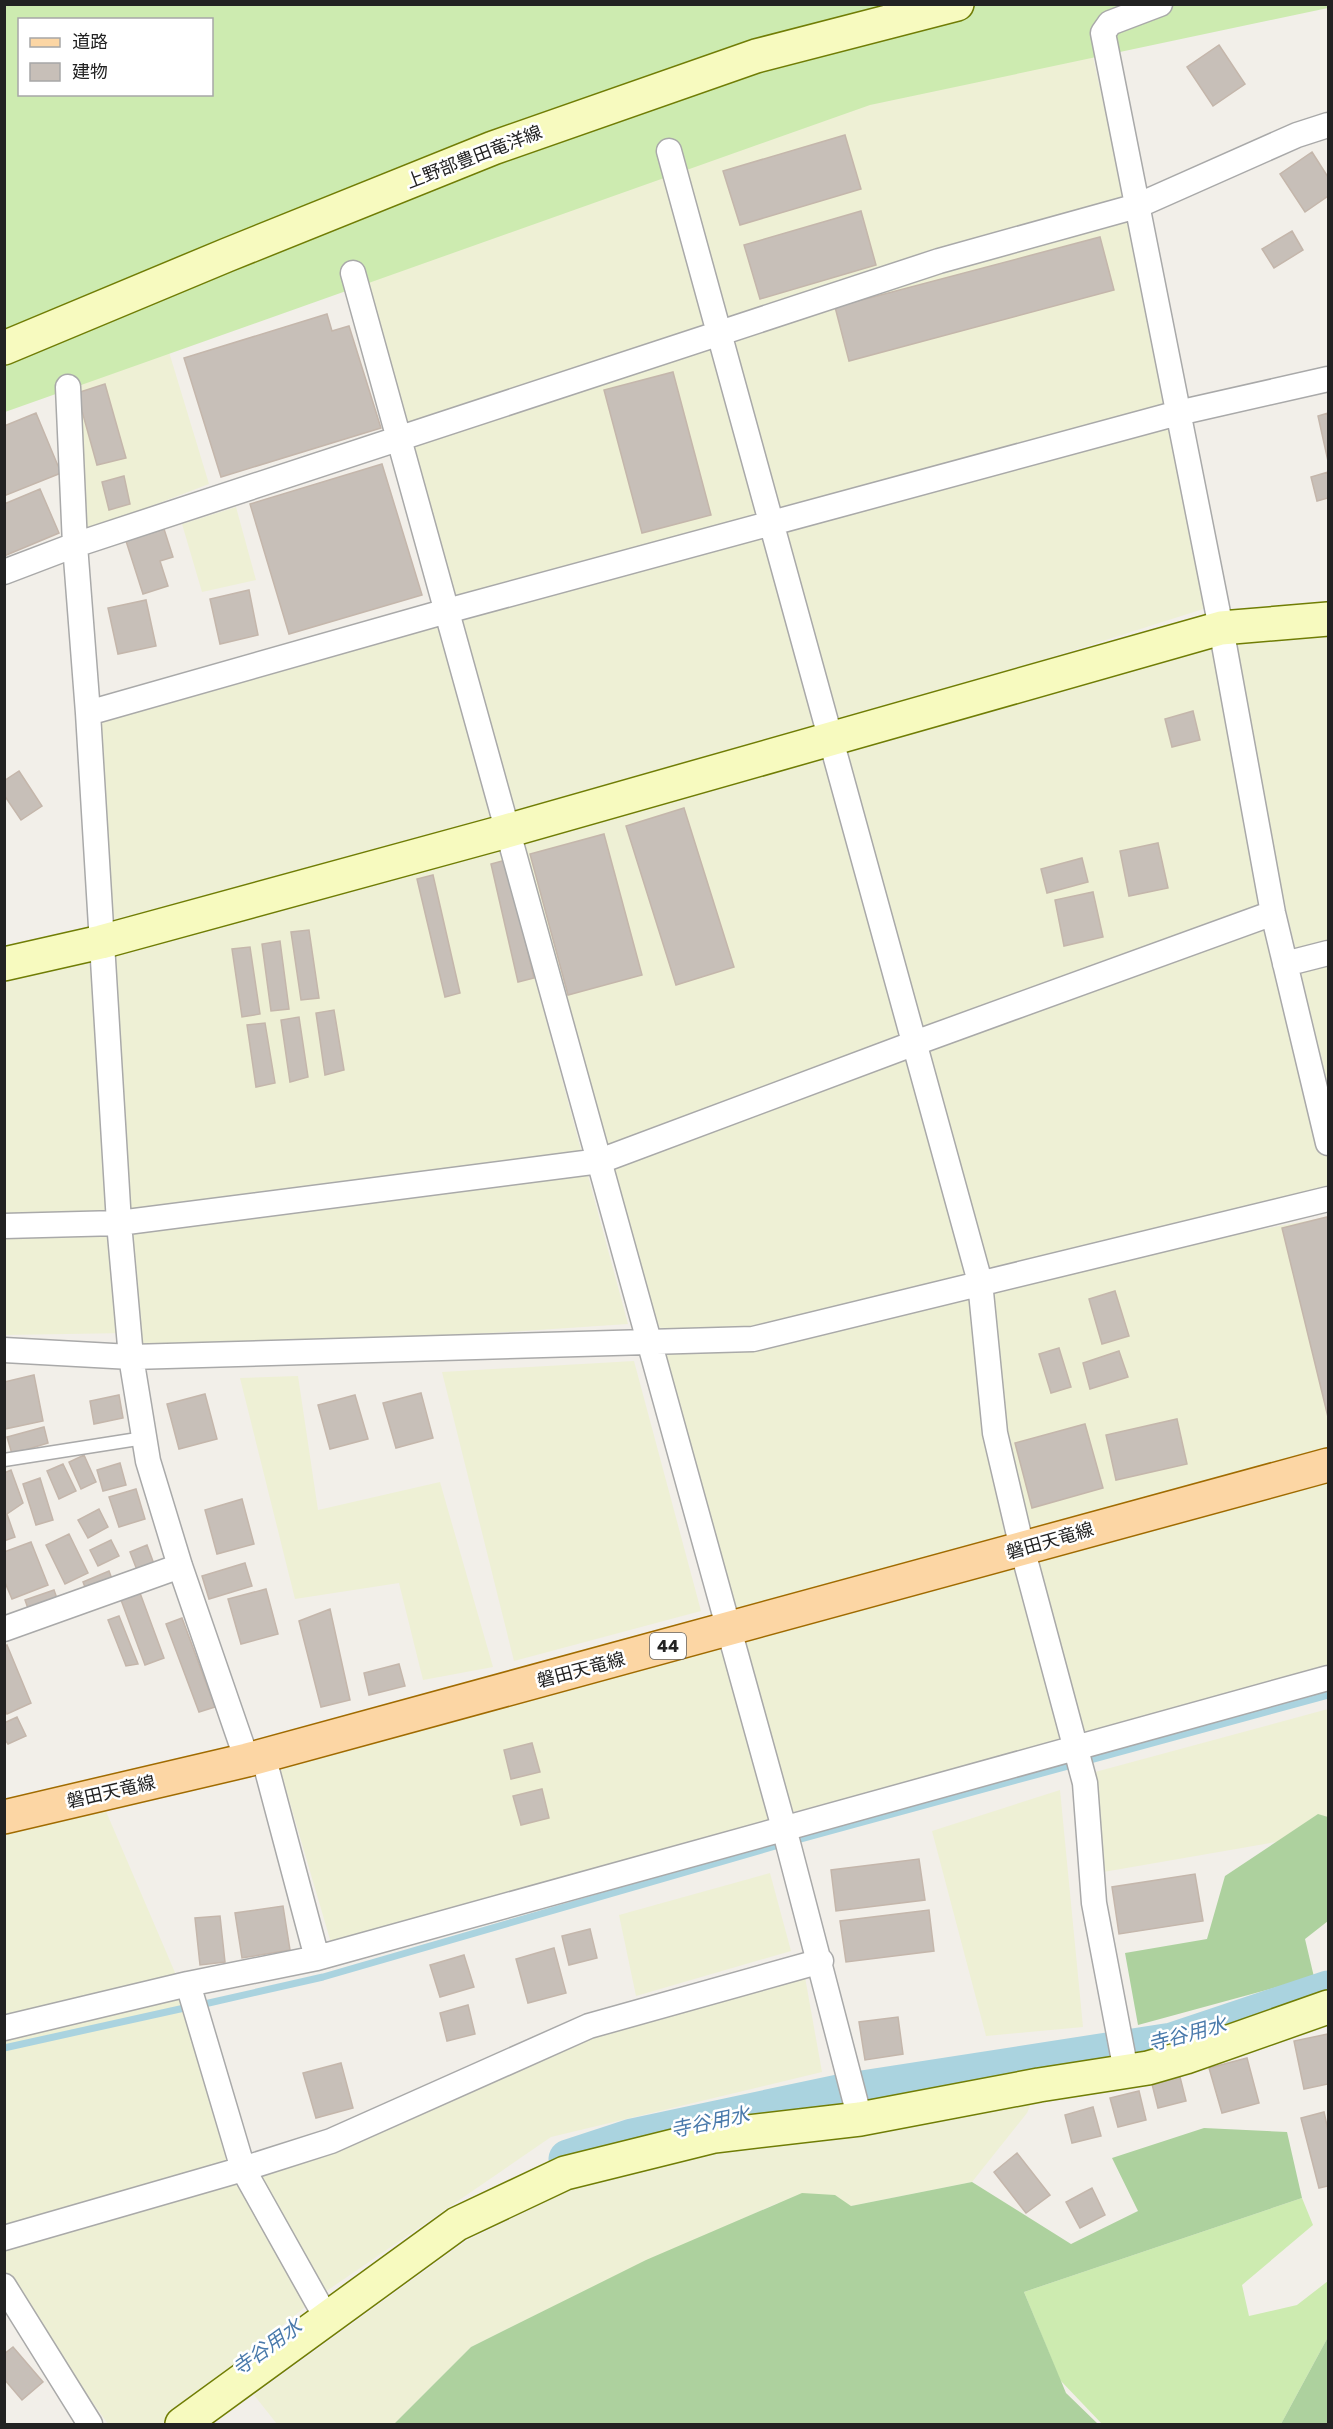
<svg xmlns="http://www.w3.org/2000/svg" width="1333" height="2429" viewBox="0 0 1333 2429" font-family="Rubik,'Noto Sans JP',sans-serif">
<rect width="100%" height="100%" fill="#f2efe9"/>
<path fill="#eef0d5" d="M1086,26l130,579 -695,221 702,-185 105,-14v460l-96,-407 96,456v63l-308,76 307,-58 1,459 -547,139 3,13 -450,125 -59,-201 459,-107 -84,-302 113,-10 -117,-6 -143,-467 125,464 -497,33 -2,-24 -124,2v-380l95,-29 -12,-213 359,-102 -94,-338z
M169,352l40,132 -123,47 -18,-144z
M236,507l20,73 -54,12 -20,-68z
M634,1361l67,250 -187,50 -72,-289z
M298,1376l20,134 122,-28 53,185 -70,13 -24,-97 -104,16 -55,-221z
M1328,1709v124l-236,41 -8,-99z
M1060,1790l23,237 -97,9 -54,-205z
M99,1795l107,250 37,124 326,-134 234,-69 19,106 -271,65 -236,162 -154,125h-53l-103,-143 -1,-456z
M770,1873l21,78 -155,45 -17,-81z
M1039,2085l-12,28 -55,69 -121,24 -73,-3 -153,68 -154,76 -77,77h-117l-23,-29 212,-154 127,-62 224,-55z"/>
<path fill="#cdebb0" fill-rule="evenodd" d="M5,5h1323v3l-458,97 -865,307zM20,20h192v74h-192z
M1302,2198l11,27 -71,60 7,31 48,-11 31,-24v56l-47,87h-179l-42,-44 -36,-88z"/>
<path fill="#add19e" d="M1318,1814l10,3v104l-23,18 9,38 -176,48 -13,-72 82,-14 18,-63z
M1204,2128l83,4 15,66 -278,94 42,101 32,31h-704l77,-77 175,-87 156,-67 33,2 16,11 121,-24 99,62 67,-33 -26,-53z
M1328,2337v87h-47z"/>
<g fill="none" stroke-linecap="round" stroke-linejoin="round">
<path stroke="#aad3df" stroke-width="7" d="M200,2005l123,-28 456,-132 549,-150
M4,2048l185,-41"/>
<path stroke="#aad3df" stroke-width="39" d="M568,2159l64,-21 211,-45 329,-51 156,-52"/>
</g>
<path fill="#c7bfb8" stroke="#c4b6ab" stroke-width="1.5" d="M1219,45l26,39 -32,22 -26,-39z
M845,135l16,54 -121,36 -17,-54z
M1312,152l16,25v19l-23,16 -25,-38z
M861,211l15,54 -116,34 -16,-54z
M1292,231l11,19 -29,18 -12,-19z
M1100,237l14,53 -265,71 -14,-54z
M327,314l5,17 17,-5 32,102 -160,49 -37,-119z
M673,372l38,143 -69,18 -38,-143z
M105,384l21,74 -29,7 -20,-72z
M36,413l25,60 -57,23v-70z
M1328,413v48l-10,-45z
M382,464l40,131 -133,39 -39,-130z
M1328,472v26l-11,3 -6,-24z
M124,476l6,28 -21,6 -7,-28z
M40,489l19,44 -55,23v-52z
M164,529l9,28 -13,4 8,25 -25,8 -17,-53z
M249,590l9,45 -38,9 -10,-45z
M146,600l10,46 -38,8 -10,-46z
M1193,711l7,29 -28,7 -7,-28z
M19,771l23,35 -21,14 -17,-25v-14z
M684,808l50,159 -58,18 -50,-159z
M604,834l38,141 -74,20 -38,-141z
M1158,843l10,45 -39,8 -9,-45z
M1082,858l6,24 -41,11 -6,-24z
M506,860l28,118 -16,4 -27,-118z
M433,875l27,118 -15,4 -28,-118z
M1093,892l10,45 -39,9 -9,-46z
M309,930l10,68 -18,2 -10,-68z
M280,941l9,68 -18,2 -9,-67z
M250,947l10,67 -18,3 -10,-68z
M334,1010l10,60 -19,5 -9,-62z
M299,1017l9,60 -18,5 -9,-62z
M265,1023l10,60 -19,4 -9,-62z
M1327,1217l1,5v195l-46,-189z
M1115,1291l14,45 -27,8 -13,-45z
M1059,1348l12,39 -20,6 -12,-39z
M1119,1351l9,26 -38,12 -7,-26z
M34,1375l9,46 -38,8 -1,-47z
M421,1393l12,45 -37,10 -13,-45z
M205,1394l12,45 -38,10 -12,-45z
M119,1395l4,23 -29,6 -4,-23z
M355,1395l13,44 -38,10 -12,-44z
M1177,1419l10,45 -71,16 -10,-45z
M1085,1424l18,64 -71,20 -17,-65z
M44,1427l4,16 -36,11 -5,-17z
M84,1455l12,27 -15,7 -12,-27z
M120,1463l6,22 -23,6 -6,-21z
M63,1464l13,27 -17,8 -12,-28z
M11,1470l12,33 -16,11 8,23 -11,4v-68z
M40,1478l13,42 -17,5 -13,-41z
M136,1489l9,30 -26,8 -10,-30z
M242,1499l12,45 -37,10 -12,-44z
M99,1509l9,18 -20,11 -10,-18z
M69,1534l19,39 -23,11 -19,-39z
M111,1540l8,16 -21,10 -8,-16z
M31,1542l17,43 -36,14 -8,-19v-28z
M147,1545l7,19 -17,6 -7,-18z
M245,1563l7,23 -43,13 -7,-23z
M109,1571l5,13 -26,11 -5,-13z
M266,1589l12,45 -37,10 -13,-45z
M54,1590l5,14 -29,10 -5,-14z
M140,1593l24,65 -19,7 -24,-65z
M330,1609l20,91 -29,7 -22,-86z
M119,1616l19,48 -12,2 -18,-46z
M182,1618l33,89 -16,5 -33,-88z
M7,1645l24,58 -24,11 -3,-5v-62z
M399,1664l6,22 -36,9 -5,-22z
M17,1717l9,19 -18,8 -4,-6v-15z
M532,1743l8,29 -29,7 -7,-29z
M542,1789l7,29 -28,7 -8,-29z
M919,1859l6,41 -89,11 -5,-41z
M1195,1874l8,47 -84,13 -7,-47z
M283,1906l7,44 -48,8 -7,-45z
M929,1910l5,41 -88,11 -6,-41z
M220,1916l5,46 -25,3 -5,-47z
M590,1929l7,29 -28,7 -7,-29z
M554,1948l12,45 -38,10 -12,-44z
M464,1955l10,32 -34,10 -10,-32z
M468,2005l7,29 -28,7 -7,-28z
M898,2017l5,37 -38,6 -6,-38z
M1328,2034v50l-24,5 -10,-48z
M1247,2058l12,45 -37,10 -13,-45z
M341,2063l12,45 -37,10 -13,-45z
M1179,2073l7,28 -28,7 -7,-28z
M1139,2091l7,29 -28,7 -8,-29z
M1093,2107l8,29 -29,7 -7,-28z
M1324,2112l4,18v56l-9,2 -18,-70z
M1017,2153l33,42 -24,18 -32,-41z
M1092,2188l13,27 -25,13 -14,-26z
M13,2347l30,35 -21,18 -18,-21v-25z"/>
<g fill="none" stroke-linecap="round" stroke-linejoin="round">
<g stroke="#a9a9a9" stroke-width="15">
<path id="lane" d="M4,1460l140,-22"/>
</g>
<g stroke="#a9a9a9" stroke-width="27">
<path id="street" d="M1160,4l-50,19 -7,10 118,595 52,285 55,230
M669,151l311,1131 15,151 27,115 63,235 9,120 32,168
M353,273l431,1555 76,291
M68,387l7,158 13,168 31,510 12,134 17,104 32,105 67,194
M4,572l71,-27 864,-284 198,-55 160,-71 31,-10
M88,713l359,-102 731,-198 150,-34
M1285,964l43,-11
M4,1226l115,-3 481,-62 315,-118 358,-130
M4,1350l127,7 622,-18 575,-140
M4,1629l176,-63
M263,1755l54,203
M188,1984l55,185 84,150
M4,2028l184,-44 129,-26 1011,-280
M4,2238l239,-69 88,-28 258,-115 232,-65
M4,2286l86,138"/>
</g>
<g stroke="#707d05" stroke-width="36">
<path id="secondary" d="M4,348l223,-93 266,-107 263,-92 201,-52
M4,964l97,-22 395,-108 725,-206 107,-9
M182,2424l275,-200 108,-51 149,-37 146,-17 179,-34 109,-17 38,-11 142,-50"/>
</g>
<g stroke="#a06b00" stroke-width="36">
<path id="primary" d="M4,1817l243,-57 1081,-295"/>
</g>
<use href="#lane" stroke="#fff" stroke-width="12"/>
<use href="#street" stroke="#fff" stroke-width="24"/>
<use href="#secondary" stroke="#f7fabf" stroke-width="33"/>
<use href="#primary" stroke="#fcd6a4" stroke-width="33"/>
</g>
<g text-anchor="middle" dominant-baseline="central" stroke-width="5" stroke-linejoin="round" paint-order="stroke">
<rect fill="#fff" stroke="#646464" stroke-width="1.5" x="650" y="1633" width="36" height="26" rx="4.5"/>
<g font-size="16" font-weight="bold" fill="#222">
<text x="668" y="1646">44</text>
</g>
<g font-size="18" fill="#222" stroke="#fff">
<text transform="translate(474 157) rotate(-21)">上野部豊田竜洋線</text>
<text transform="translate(1050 1541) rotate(-16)">磐田天竜線</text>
<text transform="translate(581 1670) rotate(-15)">磐田天竜線</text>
<text transform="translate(111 1792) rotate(-13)">磐田天竜線</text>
</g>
<g font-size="20" font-style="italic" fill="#4a7aab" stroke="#fff">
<text transform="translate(1187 2034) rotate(-15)">寺谷用水</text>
<text transform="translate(710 2122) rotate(-12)">寺谷用水</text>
<text transform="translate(267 2347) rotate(-36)">寺谷用水</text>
</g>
</g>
<rect width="1333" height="2429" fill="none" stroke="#222222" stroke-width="12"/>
<rect x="18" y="18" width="195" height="78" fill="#ffffff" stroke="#a7a7a7" stroke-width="1.5"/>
<rect x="30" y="38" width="30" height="9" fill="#fcd6a4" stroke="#a7a7a7" stroke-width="1.5"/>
<text x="72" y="48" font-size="18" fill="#222222">道路</text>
<rect x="30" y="63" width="30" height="18" fill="#c7bfb8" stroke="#a7a7a7" stroke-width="1.5"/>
<text x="72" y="78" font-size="18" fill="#222222">建物</text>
</svg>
